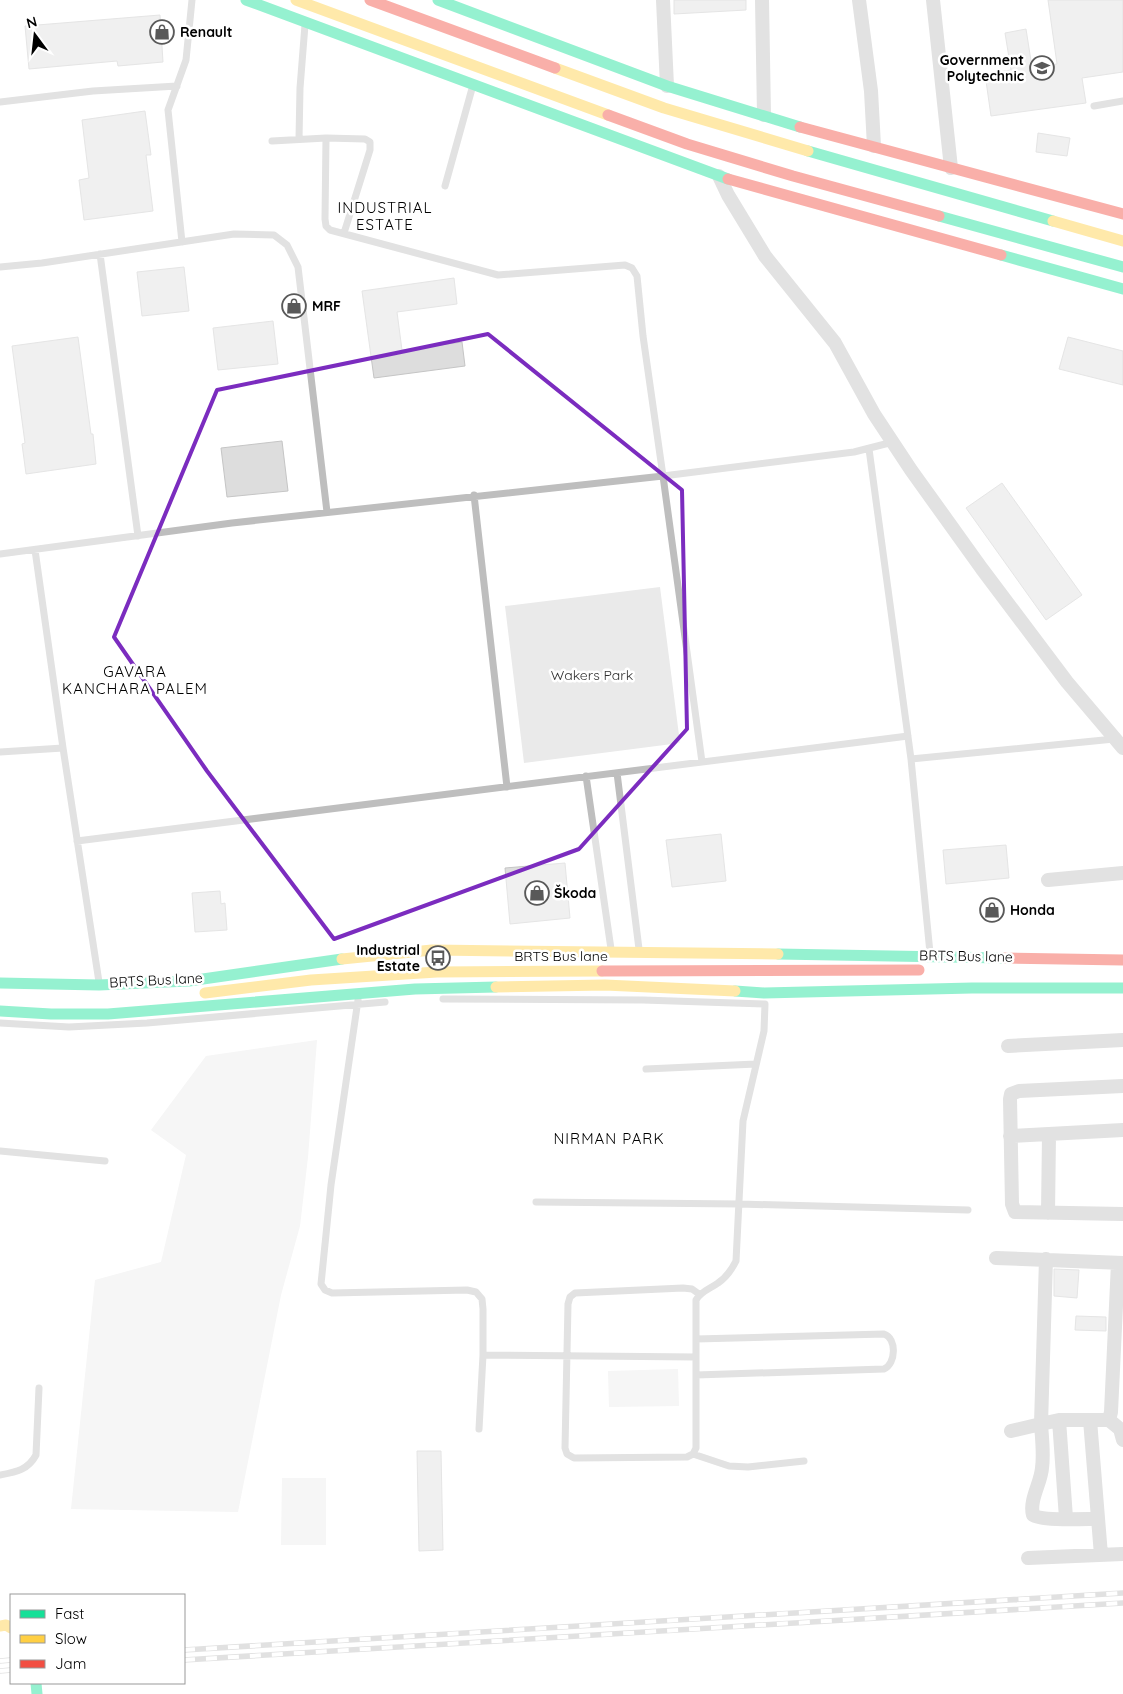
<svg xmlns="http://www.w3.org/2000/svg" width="1123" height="1694" viewBox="0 0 1123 1694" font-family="Quicksand,sans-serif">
<rect width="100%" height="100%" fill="#fff"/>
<path fill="#eaeaea" d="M660,587l20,156 -156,20 -19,-157z
M317,1040l-9,117 -8,69 -19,69 -43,217 -167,-3 24,-229 66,-18 25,-107 -35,-25 55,-74z
M678,1369l1,37 -70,1 -1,-36z
M282,1478h44v67h-45z"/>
<path fill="#ddd" stroke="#c5c5c5" d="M674,0h72v10l-72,4z
M1048,0h75v72l-41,6 4,25 -95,13 -6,-42 26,-4 -6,-37 21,-4 6,38 25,-3z
M160,15l3,47 -45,4 -1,-5 -88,8 -4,-43z
M145,111l6,44h-5l7,56 -69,9 -5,-40 10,-2 -7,-58z
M1038,133l32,5 -3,18 -31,-4z
M184,267l5,44 -47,5 -5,-44z
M454,278l3,26 -60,8 5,38 60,-8 3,24 -91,12 -12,-87z
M273,321l5,43 -60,6 -5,-42z
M78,337l13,97h2l3,30 -70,10 -4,-30 3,-1 -13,-97z
M1068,337l55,14v34l-64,-16z
M282,441l6,50 -61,6 -6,-49z
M1002,483l80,112 -36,25 -80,-112z
M721,834l5,47 -54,6 -6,-47z
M1006,845l3,33 -63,6 -3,-34z
M565,863l5,55 -60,6 -5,-56z
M220,891l1,13 4,-1 2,27 -32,2 -3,-39z
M1054,1269l25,1 -2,28 -23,-2z
M1076,1316l30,1v14l-31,-1z
M417,1451h24l2,99 -24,1z"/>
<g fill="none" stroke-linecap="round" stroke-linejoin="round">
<path stroke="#bebebe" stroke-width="7" d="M0,102l93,-11 84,-5
M1094,106l29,-5
M326,138l-1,81 1,7 4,4 168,45 127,-10 7,3 5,8 6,60 20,140 191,-24 39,-10
M299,139l1,-51 5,-63
M272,141l54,-3 39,1 5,3v8l-26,83
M445,186l28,-101
M182,242l-14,-132 18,-50 6,-60
M100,254l38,282
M0,267l42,-4 192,-29 40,1 13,10 11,22 29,245
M869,449l42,310 19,194
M474,495l33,292
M35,550l28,198 36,234
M0,554l232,-31 431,-47 39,286
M0,752l63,-4
M911,759l203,-20
M617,773l22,176
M586,776l25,173
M77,841l831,-105
M443,999l200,1 122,4 -1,27 -21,90 -7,140c-4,8 -9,16 -18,22 -8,6 -17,8 -22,17v148l-3,6 -6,3 -113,1 -7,-4 -2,-6 3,-144 2,-7 5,-4 108,-5 9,1 7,5
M358,1000l-27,185 -10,99 4,6 7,3 135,-3 9,2 6,7 1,10v46l-4,74
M0,1023l69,4 78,-4 238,-21
M646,1069l110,-5
M0,1151l105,10
M536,1202l204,2 228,6
M696,1339l188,-5c13,4 12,30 0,35l-188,6
M483,1355l213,2
M693,1454l36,12 19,1 56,-6
M0,1475c16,-3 28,-5 36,-20l3,-67"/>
<path stroke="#bebebe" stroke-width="14" d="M663,0l4,86
M762,0l2,115
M859,0l12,91 3,55
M933,0l18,168
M719,176l9,19 37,61 70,87 39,71 37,56 71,99 85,113 56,66
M1048,880l75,-7
M1008,1046l115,-6
M1123,1086l-104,5 -8,3 -1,5 2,105 3,8 108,2
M1010,1136l113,-6
M1048,1213l1,-78
M996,1258l127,5
M1046,1259l-5,165 18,-4h50l11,9 3,11
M1059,1420l7,98
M1090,1420l11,135
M1109,1420l2,-8 7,-149
M1011,1431l30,-7c1,15 3,30 1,44 -1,15 -13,32 -9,47 8,6 51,4 64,4
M1028,1558l95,-4"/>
<path stroke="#16e098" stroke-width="11" d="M246,0l482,179
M438,0l229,86 133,41
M808,151l245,70
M939,216l184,51
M1001,255l122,34
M778,954l225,4
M0,983l99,2 90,-4 153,-22
M735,991l29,2 208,-5h151
M0,1011l51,3h57l307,-25 81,-2
M36,1683l1,11"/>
<path stroke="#ffcf43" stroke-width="11" d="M296,0l312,115
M555,68l109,40 144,43
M1053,221l70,20
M342,959l90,-9 346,4
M496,987l109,-2 130,6
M205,993l106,-13 126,-8 165,-1
M0,1626l6,-1 5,3"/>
<path stroke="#f24e42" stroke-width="11" d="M370,0l185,68
M608,115l79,29 106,32 146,40
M800,127l323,87
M728,179l273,76
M1003,958l120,2
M602,971l317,-1"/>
<g stroke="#bdbdbd" stroke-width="5.5">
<path id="rail" d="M184,1650l939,-57
M184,1660l939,-57
M0,1661l11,-1
M0,1671l11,-1"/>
</g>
<use href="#rail" stroke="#fff" stroke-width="4" stroke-dasharray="11" stroke-linecap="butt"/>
</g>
<path d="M0 0H1123V1694H0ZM488,334l194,156 5,239 -108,120 -245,90 -127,-168 -93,-134 103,-247z" fill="#fff" fill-opacity=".55" fill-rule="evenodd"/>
<path fill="none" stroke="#7b2cbf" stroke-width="4" stroke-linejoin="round" d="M488,334l194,156 5,239 -108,120 -245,90 -127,-168 -93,-134 103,-247z"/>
<defs>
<g id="shop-ring" transform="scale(1.25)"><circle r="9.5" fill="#fff" stroke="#595959" stroke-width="1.5"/><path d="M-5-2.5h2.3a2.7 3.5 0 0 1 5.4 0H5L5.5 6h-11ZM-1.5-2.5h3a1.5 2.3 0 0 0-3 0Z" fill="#595959"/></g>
<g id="university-ring" transform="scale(1.25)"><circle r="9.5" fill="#fff" stroke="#595959" stroke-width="1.5"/><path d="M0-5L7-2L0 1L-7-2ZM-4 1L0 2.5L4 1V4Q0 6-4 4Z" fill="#595959"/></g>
<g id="bus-ring" transform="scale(1.25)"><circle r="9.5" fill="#fff" stroke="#595959" stroke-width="1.5"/><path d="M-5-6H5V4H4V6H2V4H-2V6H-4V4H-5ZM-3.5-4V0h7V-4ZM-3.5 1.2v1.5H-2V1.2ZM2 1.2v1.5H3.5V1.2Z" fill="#595959"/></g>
</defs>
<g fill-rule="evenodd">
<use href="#shop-ring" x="162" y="32"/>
<use href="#university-ring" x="1042" y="68"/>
<use href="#shop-ring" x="294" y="306"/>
<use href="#shop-ring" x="537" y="893"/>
<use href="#shop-ring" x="992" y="910"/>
<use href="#bus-ring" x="438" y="958"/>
</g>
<g text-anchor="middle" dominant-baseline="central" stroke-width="5" stroke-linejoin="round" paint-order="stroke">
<g font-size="14" font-weight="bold" fill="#000" stroke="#fff" text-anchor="start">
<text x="180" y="32">Renault</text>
<text x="1024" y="60" text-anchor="end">Government<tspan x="1024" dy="16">Polytechnic</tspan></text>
<text x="312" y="306">MRF</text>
<text x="554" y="893">Škoda</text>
<text x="1010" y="910">Honda</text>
<text x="420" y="950" text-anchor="end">Industrial<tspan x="420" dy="16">Estate</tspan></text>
</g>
<g font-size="14" fill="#303030" stroke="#fff">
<text x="592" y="675">Wakers Park</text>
</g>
<g font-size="14" fill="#000" stroke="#fff">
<text x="561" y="956">BRTS Bus lane</text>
<text transform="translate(966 956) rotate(1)">BRTS Bus lane</text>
<text transform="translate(156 980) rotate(-3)">BRTS Bus lane</text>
</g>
<g font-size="15" letter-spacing="1" fill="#000" stroke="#fff">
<text x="385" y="207">INDUSTRIAL<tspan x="385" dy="17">ESTATE</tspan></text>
<text x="135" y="671">GAVARA<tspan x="135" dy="17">KANCHARA PALEM</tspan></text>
<text x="609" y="1138">NIRMAN PARK</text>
</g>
</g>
<rect x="10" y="1594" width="175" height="90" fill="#ffffff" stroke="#999999"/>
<rect x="20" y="1610" width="25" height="8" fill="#16e098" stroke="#999999"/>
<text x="55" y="1619" font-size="15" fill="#000000">Fast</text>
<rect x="20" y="1635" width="25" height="8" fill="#ffcf43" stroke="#999999"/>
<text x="55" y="1644" font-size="15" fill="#000000">Slow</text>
<rect x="20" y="1660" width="25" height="8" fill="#f24e42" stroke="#999999"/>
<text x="55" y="1669" font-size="15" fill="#000000">Jam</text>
<g transform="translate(35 35) rotate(345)" stroke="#ffffff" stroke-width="4" paint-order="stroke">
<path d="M0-4L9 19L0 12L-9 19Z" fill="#000000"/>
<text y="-8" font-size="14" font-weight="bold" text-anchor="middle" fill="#000000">N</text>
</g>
</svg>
